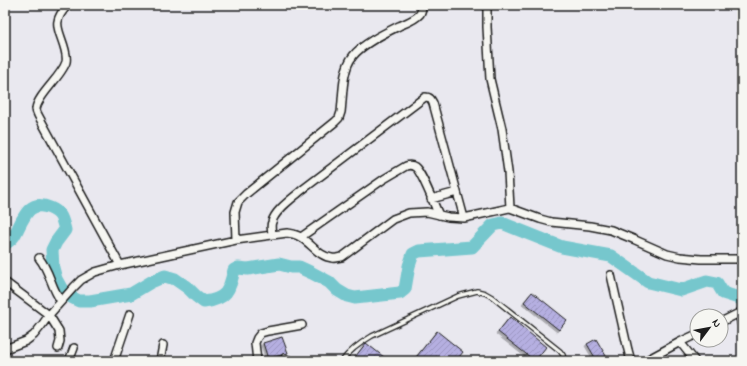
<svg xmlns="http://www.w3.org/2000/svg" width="747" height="366" viewBox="0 0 747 366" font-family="'Indie Flower',sans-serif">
<defs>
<pattern id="building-hatch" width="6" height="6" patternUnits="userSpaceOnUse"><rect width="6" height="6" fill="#b5afe1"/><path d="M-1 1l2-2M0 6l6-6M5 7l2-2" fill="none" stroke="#9b96c0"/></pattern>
<filter id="shadow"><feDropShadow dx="-2" dy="2" stdDeviation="0" flood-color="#0004"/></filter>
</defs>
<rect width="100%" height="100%" fill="#e9e8ef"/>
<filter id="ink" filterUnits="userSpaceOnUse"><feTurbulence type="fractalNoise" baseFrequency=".025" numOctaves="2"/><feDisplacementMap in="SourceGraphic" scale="8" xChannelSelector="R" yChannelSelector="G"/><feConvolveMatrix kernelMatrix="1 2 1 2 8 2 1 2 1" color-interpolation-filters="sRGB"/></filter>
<g filter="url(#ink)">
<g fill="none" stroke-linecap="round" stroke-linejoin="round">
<path stroke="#76c7cd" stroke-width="13" d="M5,244c3,-2 7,-5 9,-8 9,-15 13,-38 36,-28 12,5 12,11 15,22l-9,12 -4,8 1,18 3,11 5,9 8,8 10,5h11l41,-7 20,-12 14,-6 10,3 13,9 8,8 8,6c23,-3 25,-11 30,-32l4,-2 10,1 31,-5 12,3h8l13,6 17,9 8,8 10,6 8,2 45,-5 5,-4 4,-23 4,-12 6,-3 53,-4 21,-22 9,-2 60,24 49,9 37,26 33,8 26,-9 10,2 6,10 19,6"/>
</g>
<path fill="url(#building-hatch)" stroke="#1c1c1c" filter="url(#shadow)" d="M532,292l35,28 -8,10 -35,-28z
M510,317l36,30 -11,14 -37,-29z
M437,331l26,21 -7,9h-43z
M282,337l6,16 -20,6 -5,-16z
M596,339l13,22h-12l-10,-17z
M366,343l23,18h-37z"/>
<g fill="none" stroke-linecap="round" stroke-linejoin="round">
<g stroke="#1c1c1c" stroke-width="6">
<path id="lane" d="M284,356l11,5
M342,361c8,-11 18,-18 30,-25l86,-40 19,-5 8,2 7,4 68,54 3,4 1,6"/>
</g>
<g stroke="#1c1c1c" stroke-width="10">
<path id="street" d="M68,5c-18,18 -8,25 -3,45 1,4 2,8 1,12 -4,14 -29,34 -30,47 0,2 1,4 2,6l82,150
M431,199l26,-7
M510,208l30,11 11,3 39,4 21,4 22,9 34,15 13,3 21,2h41
M272,235c0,-5 -2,-9 0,-13 3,-12 21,-24 30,-32l123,-93c5,0 6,2 8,6l31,115
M301,237l83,-58 22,-13c3,-1 6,-1 9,1 7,5 19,38 24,48
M236,240l-1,-28 3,-10 8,-8 89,-72 4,-4 2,-6c2,-16 1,-43 12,-56 9,-12 32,-23 46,-30 7,-3 16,-6 21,-12 2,-3 2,-6 2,-9
M39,258c11,13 12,30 22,43
M611,275l17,75 3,11
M5,282l44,33 10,16 1,10 -2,7
M721,322l18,-9 3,13
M680,342l17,-8
M5,349l21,-8 8,-6 8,-10 7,-10 25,-28 7,-7 14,-8 25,-7 116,-25 51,-7c5,1 9,1 13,4 11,6 19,20 32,21 3,1 7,-1 10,-1l51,-38 16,-6 18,-1 21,5 16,1 46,-10 -2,-36 -6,-43 -12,-50 -3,-52v-22
M69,361l5,-13
M114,361l16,-47
M160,361l3,-16
M257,361l-2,-18 2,-5 4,-5 7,-2 34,-6
M645,361l35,-19 15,19"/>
</g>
<use href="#lane" stroke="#f6f6f2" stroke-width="3.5"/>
<use href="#street" stroke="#f6f6f2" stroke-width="7"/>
</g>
</g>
<rect width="747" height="366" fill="none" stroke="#f6f6f2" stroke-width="20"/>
<rect x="10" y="10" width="727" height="346" fill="none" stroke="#1c1c1c" stroke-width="1.5" filter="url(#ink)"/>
<g transform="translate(709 328) rotate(58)"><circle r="19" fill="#f6f6f2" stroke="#9f9f9c"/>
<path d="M0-3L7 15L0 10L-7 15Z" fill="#1c1c1c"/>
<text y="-6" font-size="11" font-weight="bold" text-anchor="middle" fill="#1c1c1c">N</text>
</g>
</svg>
